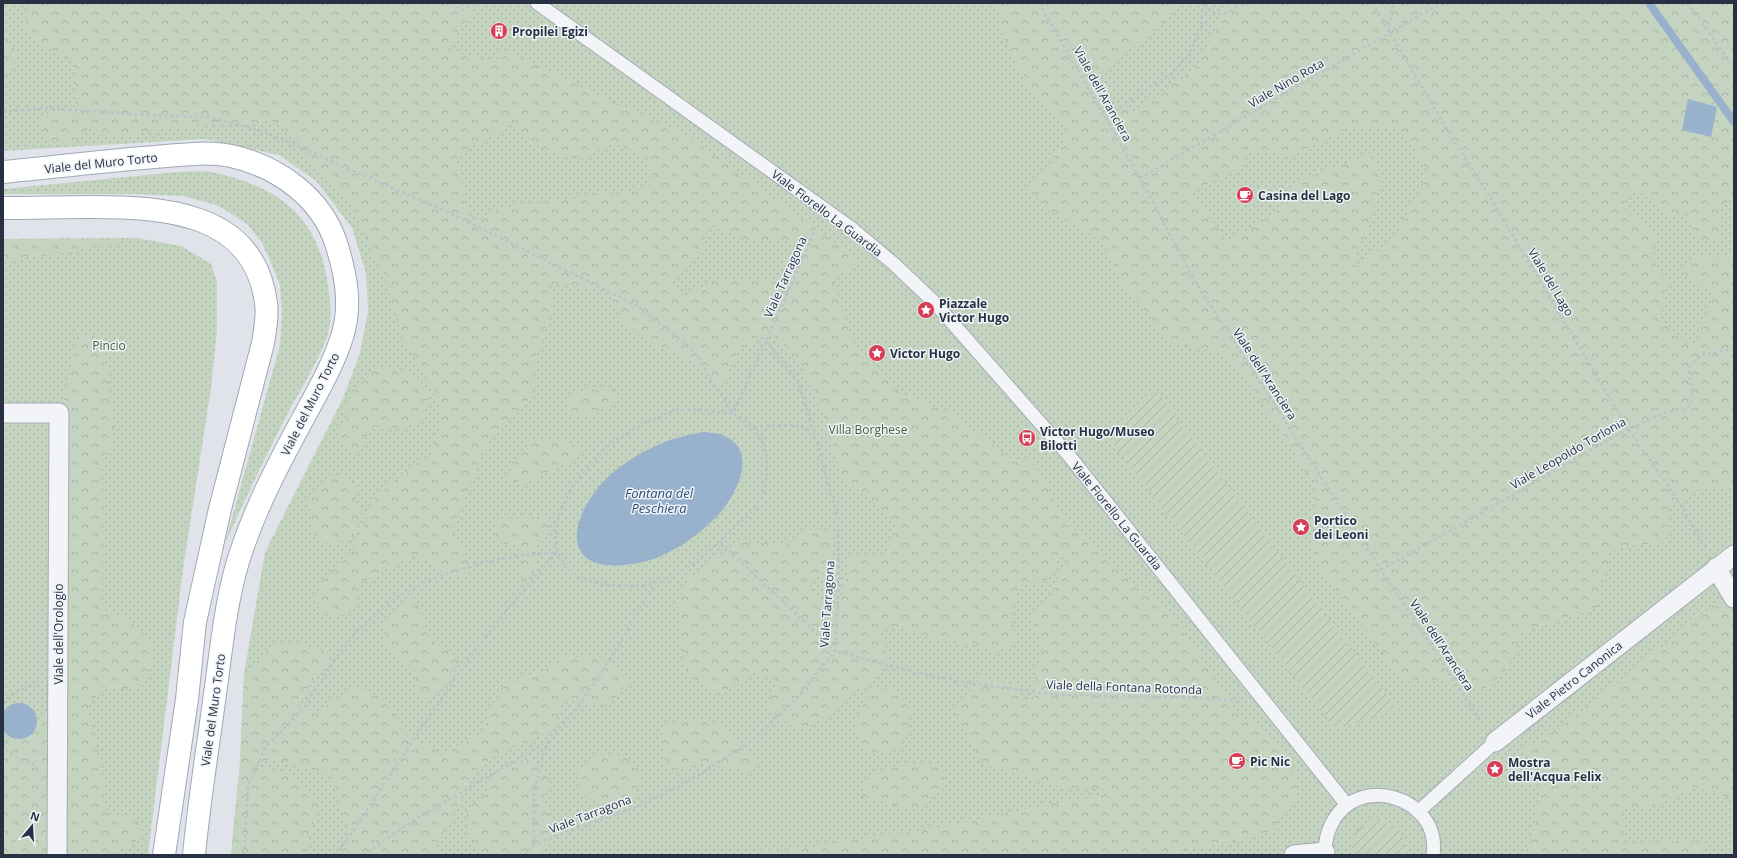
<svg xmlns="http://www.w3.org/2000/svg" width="1737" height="858" viewBox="0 0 1737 858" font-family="'Open Sans',sans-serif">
<defs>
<pattern id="grass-dots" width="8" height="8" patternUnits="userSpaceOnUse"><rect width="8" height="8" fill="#c5d4c0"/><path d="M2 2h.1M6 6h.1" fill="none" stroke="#a9b6a6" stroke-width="1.8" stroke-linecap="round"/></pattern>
<pattern id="forest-crowns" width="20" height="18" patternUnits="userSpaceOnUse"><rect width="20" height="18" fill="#c5d4c0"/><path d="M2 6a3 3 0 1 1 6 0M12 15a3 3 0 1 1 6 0" fill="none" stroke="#a9b6a6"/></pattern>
<pattern id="garden-furrows" width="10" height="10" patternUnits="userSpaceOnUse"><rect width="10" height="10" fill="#c5d4c0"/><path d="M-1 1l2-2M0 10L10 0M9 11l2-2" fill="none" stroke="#a9b6a6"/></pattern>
</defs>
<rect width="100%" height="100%" fill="#e0e4ea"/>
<path fill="url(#grass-dots)" d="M3,3h1731v852h-1503l9,-92 4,-89 21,-122 78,-154 17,-45 8,-42 -2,-38 -14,-45 -35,-46 -38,-27 -75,-16 -201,12z
M205,171c68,12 114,42 123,115 3,16 4,36 -1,51 -10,27 -27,53 -40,78 -22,42 -42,85 -62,128l55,-198 2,-33 -2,-27 -10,-25 -9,-19 -14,-17 -28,-18 -35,-10 -49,-2h-132v-5l174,-17z
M137,238l44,8 30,18 6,18v47l-6,59 -28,181 -35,286h-145v-616z"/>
<path fill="url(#forest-crowns)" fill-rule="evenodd" d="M27,3h452l-32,47 50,12 6,-12 186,87 170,123 -26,20 24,73 45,41 49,19 61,47h19l37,64 109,97 61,92 22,15 27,31 12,22 -2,16 -12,10 -13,24 -51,13 -65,11h-402l180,-27 185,-37 -61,-4 -77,-24 -26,-51 26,-35 33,7 12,16 9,-4 -1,-17 9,-32 -11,-28 21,-27 12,-31 -5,-7 -13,27 -25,2 -11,23 4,35 -18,12 -23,-9 -29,-2 -38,-13 -20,-3 -4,9 7,30 -83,65 -27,-10 -11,-14 7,-27 -24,-7 -30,23 -36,-20 -9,-71 12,-26 52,-37 43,4 28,-16 19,3v38l-25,11 15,19 18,10 11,-53 37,-2 9,-32 -55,-48 -15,-53 -23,-53 -33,-37 -29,16 -22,38 -20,-22 -42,-18 -33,-22 -16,-35 -59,-5 4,22 -22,69 5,12 -12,20 -19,18 -19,21 -34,84 20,36 -14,12 -19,-5 -10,-11 -17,-6 -56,30 1,16 -14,15 -26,-7v-26l40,-41 17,-44 35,-31 20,-11 13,-29 -6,-34 -36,-61 -14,-53 -42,-87 -25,-17 -22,-37 -24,-18 -98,6 -67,12 -22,-18 1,11 -11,11 -23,-1 -15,-15 6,-15 32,2 5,2 -5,-4 -1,-48 -32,-19 -17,-14zM512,123l33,29 37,6 29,-15 39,15v30l-147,19 -33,17 -13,-68zM709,224l37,16 46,2 2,9 -7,33 -29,-4 -43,1 -28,15 -15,-13 30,-34z
M996,3h181l-6,14 -72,56 2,22 32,18 61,-44 22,-38 5,-22 5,-6h508v193l-12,12v31l-19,1 -10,-10 -6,-18 -12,3 -1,3 -43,-32 -5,25 34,25 -8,23 16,22 -8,37 33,30 21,-53 -34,-24 13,-13h41v231l-28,-3 -37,20 -3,35 -55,9 -15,58 -72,24 -20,42 -23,17 -36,-10 -42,1 -88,-121 2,-2 -9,-14 9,-10 3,-11v-4l-5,-9 1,-23 -75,-117 -25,-20 -44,-7 -50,-61 -19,-41 -52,-31 -25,-24 21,-18 23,-39 -40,-39 -29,-60zM1347,128l54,1 27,43 -35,68 -42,29 17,-41 13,-51 -8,-24 -76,28 -12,25 -57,35 -37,-48 52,-27 4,-17 45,7z
M3,33l14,19 -10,30h-4z
M138,238l-63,13 -72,11v-23z
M78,333l16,2 11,17 -1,5 4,14 1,21 5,31 -4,26 -11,23 5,20 -1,69 -2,42 5,9 20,7 12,8 11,13 3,9 -1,19 -13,19 -10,3 -21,-3 -6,1 -5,9 -5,4 -3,11 9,34 10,67c8,3 17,1 25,3 11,3 10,21 2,27 -4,2 -10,4 -15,6l-3,6h-113v-123l8,6 22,-5c7,-15 13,-18 27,-25l3,-288 1,-20z
M380,366l35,9 15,16 -9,31 -19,6 -28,-2 -19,27 -17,-16 14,-46z
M588,388l29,2 3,11 -26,13 -23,1 -4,-9 4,-9z
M531,440l35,1 16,9 -13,12 -44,22 -17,-5 3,-14z
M335,476l19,4 2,21 8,9 -11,28 -25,7 -17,-14 -2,-32z
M543,517l7,8c-4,7 -10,14 -13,22 -5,14 3,26 -15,35v-36l-17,-2 -11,-9 3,-17z
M1734,588v212l-41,-13 -33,16 -21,5 -14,-2v37l82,-3 -6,15h-178c12,-15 23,-72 14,-89 -3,-6 -9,-12 -13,-17l32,-19 55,-42z
M414,597l19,46 20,10 7,7 -15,21 -18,18 -11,-7 -3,-24 -28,-22 -1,-21z
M274,645h33l25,9 -22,30 -12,23 18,5 42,-26 35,18 9,27 41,23 40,-21 9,-28 13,-23 38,-11 20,-14 41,1 24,23 -18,25 -47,-6 -9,29 -49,21 -29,20 -44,85h-92l10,-20 -19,-60 -57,-15 -31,3 49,12 28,29 -17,51h-72l9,-92 4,-89z
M894,688l18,17 -8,42 -31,7 -13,-10 -5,-20 15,-34z
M697,718l23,6 11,10 11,17 14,10 -6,12 -16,-6 -37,-3 -29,8 -8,-36 10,-12z
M598,754l33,5 10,13 -8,28 -25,10 -29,-19 -1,-22z
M527,759l24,17 -6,21 9,38 -15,20h-58l-11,-11 -3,-33 22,-24 8,-16z
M937,764l11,19 -30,28 -56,-14 4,-17 26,-14z"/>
<path fill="url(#garden-furrows)" d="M1155,389l244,322 -64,18 -230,-294z
M1378,820c19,3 30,15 27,35h-52c-6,-18 9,-31 25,-35z"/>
<path fill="#98b1cc" d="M1688,99l29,8 -6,30 -29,-7z
M704,432c5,1 11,1 15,2 47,14 13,71 -10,90 -21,19 -49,37 -77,40 -14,2 -32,3 -44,-5 -26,-19 -1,-60 15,-77 27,-27 64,-45 101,-50z
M1 721a18 18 0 1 1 36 0a18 18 0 1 1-36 0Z"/>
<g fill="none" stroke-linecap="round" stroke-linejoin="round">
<path stroke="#98b1cc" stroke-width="8" d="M1649,3l85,119"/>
<g stroke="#a5abb4" stroke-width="15">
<path id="service" d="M537,3l314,225 43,36 39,37 138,157 276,347
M1418,812l77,-70
M1326,855c-2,-10 1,-21 5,-30 25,-54 111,-28 102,30"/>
</g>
<g stroke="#a5abb4" stroke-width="21">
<path id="pedestrian" d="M3,413h56l-2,442
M1716,568l18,30
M1495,742l239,-187
M1294,855l31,-3"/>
</g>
<g stroke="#9ea8b6" stroke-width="24">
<path id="primary" d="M3,172c51,-5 101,-11 152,-15 25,-2 51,-6 76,-1 46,10 90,41 105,87 10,31 16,63 6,94 -10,31 -27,59 -42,87 -22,41 -43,81 -58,125 -16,46 -20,96 -27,145 -7,53 -16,107 -21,161
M3,208c29,0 59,-1 88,-1 74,0 163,5 175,96 2,13 -1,27 -3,40l-43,166 -25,113 -8,77 -23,156"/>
</g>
<path stroke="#bec1c9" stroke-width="2.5" stroke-dasharray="3 3" stroke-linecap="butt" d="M452,3l11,7 14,-7
M1039,3l101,175 54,102 187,290 101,153
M1204,3c9,16 26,12 36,0
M1372,3l84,141 34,53 138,232 50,71 27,48
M1688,3l46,65
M1389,32l4,-29
M3,112l43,-4 99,7 63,2 57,15 185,81 186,92 56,44 41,64c36,19 44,58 23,93 -4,7 -11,12 -17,17 -24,24 -50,49 -83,60 -12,4 -55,4 -66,-2 -7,-3 -17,-7 -22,-12 -23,-25 -9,-62 8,-87 4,-7 12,-13 18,-20 4,-5 9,-11 14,-16 17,-13 49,-31 70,-36 12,-2 42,2 55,3l33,-72
M1105,117l66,-43 18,-20 12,-27 2,-24
M1140,178l301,-175
M754,428c25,-4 36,-6 60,4
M720,542l115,109 82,22 52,10 91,12 112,2 65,3
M1381,570l247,-141 38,-17 16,-3 9,-4 1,-14 -3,-15 1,-10 11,-11 33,-6
M3,704c5,-10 22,-17 32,-18
M3,744l8,11 24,10
M534,844v-54l14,-49
M244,855l4,-69 17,-38 40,-42 29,-45 22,-29 39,-34 36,-19 54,-17 35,-7 37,-3
M336,855c52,-74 99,-152 154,-224 21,-27 45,-53 67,-79
M363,855l50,-34 135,-80c44,-45 75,-103 106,-157
M525,855l9,-11 100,-36 53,-26 64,-40 43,-41 41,-50 4,-72 -1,-61 -24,-86 -16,-51 -32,-40 50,-112"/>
<use href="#service" stroke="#f3f4f8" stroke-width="13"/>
<use href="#pedestrian" stroke="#f3f4f8" stroke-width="19"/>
<use href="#primary" stroke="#fff" stroke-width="22"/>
</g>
<defs>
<g id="building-disc" transform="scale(0.9)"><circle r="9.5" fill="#d73d54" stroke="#eff3f7"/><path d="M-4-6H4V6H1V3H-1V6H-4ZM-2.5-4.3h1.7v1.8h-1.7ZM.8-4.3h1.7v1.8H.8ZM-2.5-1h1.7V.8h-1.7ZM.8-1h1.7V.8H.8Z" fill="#fff"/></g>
<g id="cafe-disc" transform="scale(0.9)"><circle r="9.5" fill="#d73d54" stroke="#eff3f7"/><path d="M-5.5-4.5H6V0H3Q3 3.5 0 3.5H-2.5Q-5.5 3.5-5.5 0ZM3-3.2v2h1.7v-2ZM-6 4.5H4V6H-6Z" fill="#fff"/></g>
<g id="sight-disc" transform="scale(0.9)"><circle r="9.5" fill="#d73d54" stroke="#eff3f7"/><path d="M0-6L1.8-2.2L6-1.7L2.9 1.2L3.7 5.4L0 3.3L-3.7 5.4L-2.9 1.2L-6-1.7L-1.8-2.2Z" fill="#fff"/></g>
<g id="bus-disc" transform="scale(0.9)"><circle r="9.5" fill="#d73d54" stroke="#eff3f7"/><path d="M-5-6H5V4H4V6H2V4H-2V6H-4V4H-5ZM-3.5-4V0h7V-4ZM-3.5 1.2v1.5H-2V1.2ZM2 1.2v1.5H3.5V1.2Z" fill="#fff"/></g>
</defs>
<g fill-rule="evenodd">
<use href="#building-disc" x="499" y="31"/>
<use href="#cafe-disc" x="1245" y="195"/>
<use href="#sight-disc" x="926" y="310"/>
<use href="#sight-disc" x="877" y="353"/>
<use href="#bus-disc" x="1027" y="438"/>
<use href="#sight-disc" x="1301" y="527"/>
<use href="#cafe-disc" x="1237" y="761"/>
<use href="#sight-disc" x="1495" y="769"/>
</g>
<g text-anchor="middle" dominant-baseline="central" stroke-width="3" stroke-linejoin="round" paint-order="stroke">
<g font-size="12" font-weight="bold" fill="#273142" stroke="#eff3f7" text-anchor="start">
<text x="512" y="31">Propilei Egizi</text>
<text x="1258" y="195">Casina del Lago</text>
<text x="939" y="303">Piazzale<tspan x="939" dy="14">Victor Hugo</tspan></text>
<text x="890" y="353">Victor Hugo</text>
<text x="1040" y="431">Victor Hugo/Museo<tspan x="1040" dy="14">Bilotti</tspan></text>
<text x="1314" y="520">Portico<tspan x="1314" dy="14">dei Leoni</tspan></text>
<text x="1250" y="761">Pic Nic</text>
<text x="1508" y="762">Mostra<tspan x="1508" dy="14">dell'Acqua Felix</tspan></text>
</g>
<g font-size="12" fill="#273142" stroke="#eff3f7">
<text transform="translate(1286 83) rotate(-30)">Viale Nino Rota</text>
<text transform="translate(1103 94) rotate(61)">Viale dell'Aranciera</text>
<text transform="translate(101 163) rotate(-6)">Viale del Muro Torto</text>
<text transform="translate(827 213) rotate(37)">Viale Fiorello La Guardia</text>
<text transform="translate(785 277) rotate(-66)">Viale Tarragona</text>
<text transform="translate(1551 282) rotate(59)">Viale del Lago</text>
<text transform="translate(1265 374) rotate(57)">Viale dell'Aranciera</text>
<text transform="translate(310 404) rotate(-63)">Viale del Muro Torto</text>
<text transform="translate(1568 453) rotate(-30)">Viale Leopoldo Torlonia</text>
<text transform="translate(1117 516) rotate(51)">Viale Fiorello La Guardia</text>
<text transform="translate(827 604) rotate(-86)">Viale Tarragona</text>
<text transform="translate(58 634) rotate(-90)">Viale dell'Orologio</text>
<text transform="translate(1442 645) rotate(57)">Viale dell'Aranciera</text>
<text transform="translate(1574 680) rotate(-38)">Viale Pietro Canonica</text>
<text transform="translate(1124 687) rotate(2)">Viale della Fontana Rotonda</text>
<text transform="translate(213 710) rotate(-82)">Viale del Muro Torto</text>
<text transform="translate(590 814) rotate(-21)">Viale Tarragona</text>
</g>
<g font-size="12" fill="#3c5f34" stroke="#eff3f7">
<text x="109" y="345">Pincio</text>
<text x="868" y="429">Villa Borghese</text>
</g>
<g font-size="13" font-style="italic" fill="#2f5079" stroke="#eff3f7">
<text x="659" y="493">Fontana del<tspan x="659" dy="15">Peschiera</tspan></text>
</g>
</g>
<rect width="1737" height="858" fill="none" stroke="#273142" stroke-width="8"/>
<g transform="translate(32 826) rotate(18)" stroke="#eff3f7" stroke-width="3" paint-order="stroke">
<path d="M0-3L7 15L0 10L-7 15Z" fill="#273142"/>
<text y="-6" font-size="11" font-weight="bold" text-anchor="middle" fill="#273142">N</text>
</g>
</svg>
